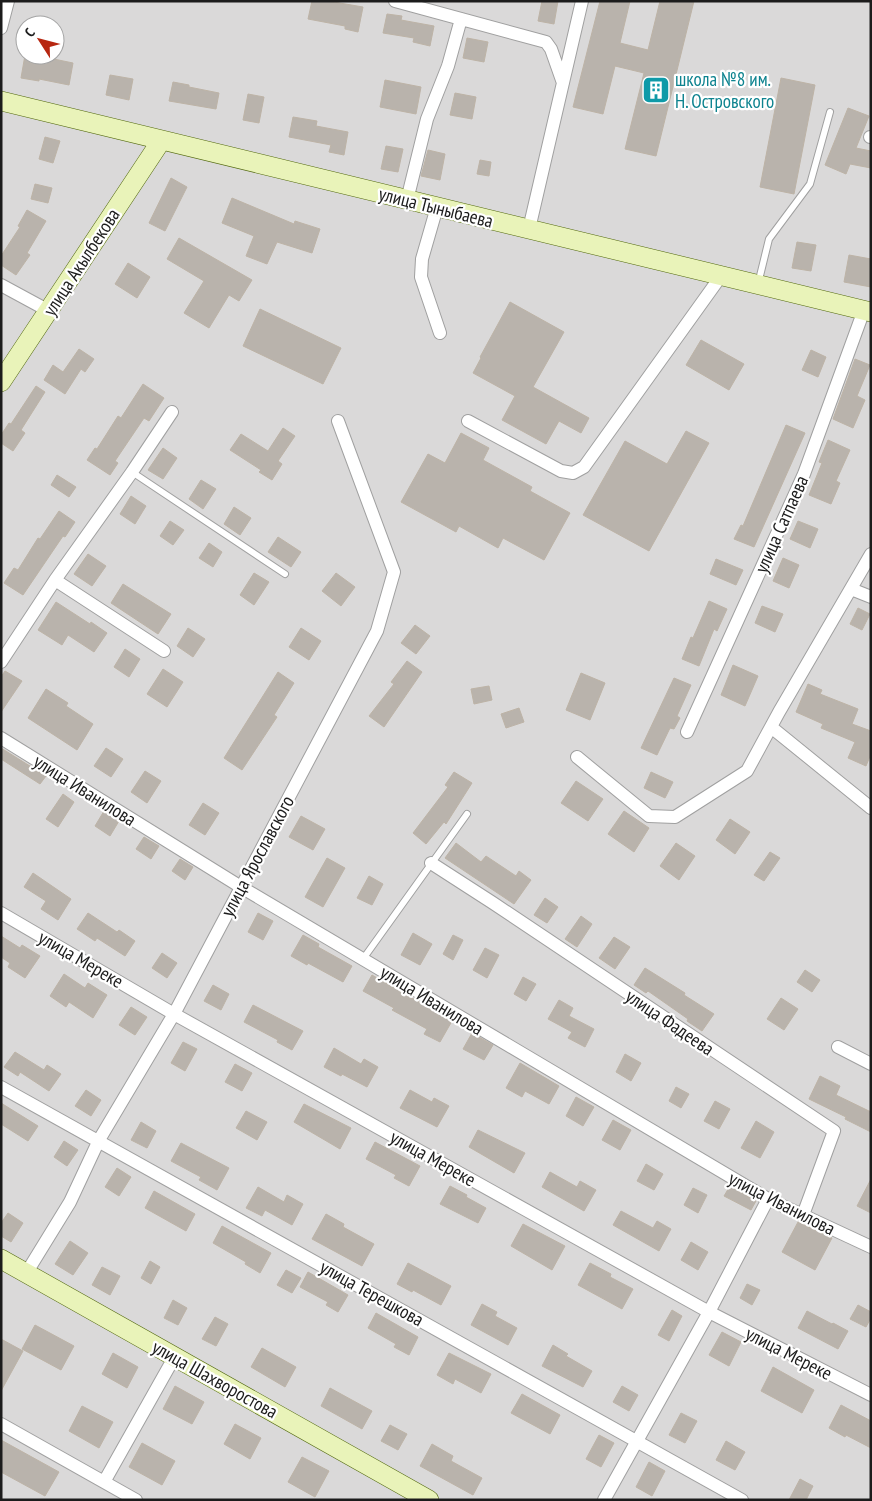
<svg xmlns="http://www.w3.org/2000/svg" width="872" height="1501" viewBox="0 0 872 1501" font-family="'PT Sans Narrow',sans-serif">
<rect width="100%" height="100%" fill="#eceae2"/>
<path fill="#dad9d9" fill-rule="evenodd" d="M1,1h870v1499h-870zM25,25h30v30h-30z"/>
<path fill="#b9b3ac" stroke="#bdb3a6" d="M312,1h16l35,6 -5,25 -13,-3v-3l-37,-7z
M542,1h16l-4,23 -16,-3z
M600,1h30l-10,42 28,7 12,-49h34l-38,155 -31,-7 19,-76 -29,-7 -12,48 -30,-7z
M387,14l15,2 -1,4 33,6 -4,20 -17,-4 1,-4 -31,-5z
M467,38l21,4 -4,20 -21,-4z
M25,55h19v2l29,6 -4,22 -30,-6v2l-18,-3z
M110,75l23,4 -4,21 -23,-5z
M781,78l34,7 -21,109 -34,-7z
M385,80l36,7 -5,27 -36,-7z
M173,82l16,3v2l30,6 -3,16 -47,-8z
M455,93l21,4 -4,22 -22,-4z
M248,94l16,3 -5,26 -16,-3z
M848,108l21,8 -13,32 15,3v17l-21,-4 -4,10 -21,-9z
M293,117l24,4 -1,5 32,6 -4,23 -15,-3 2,-7 -42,-8z
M45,137l15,4 -7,22 -14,-4z
M386,146l17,3 -5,23 -17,-3z
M428,150l17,4 -5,26 -19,-4z
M480,160l11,2 -2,14 -12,-2z
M171,178l16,9 -22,44 -16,-8z
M35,184l17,4 -4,15 -17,-4z
M232,198l62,26 1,-3 25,8 -8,24 -35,-11 -10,22 -21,-8 8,-20 -32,-13z
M27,210l19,11 -19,32 3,2 -14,20 -15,-10v-9l19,-29 -2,-1z
M179,238l73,42 -13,21 -10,-6 -20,33 -25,-15 20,-32 -37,-22z
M797,242l19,3 -5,26 -19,-3z
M849,255l22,4v28l-27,-5z
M128,263l22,14 -13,21 -22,-14z
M510,302l54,30 -31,55 56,31 -8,15 -22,-12 -13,23 -44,-24 13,-24 -42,-23 8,-15 -1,-1z
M260,309l81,39 -18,36 -80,-38z
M701,340l43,24 -15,26 -43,-25z
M79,349l15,10 -9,13 -4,-3 -16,25 -21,-14 9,-15 10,7z
M811,350l15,7 -8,20 -16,-7z
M855,359l15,6 -13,31 8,4 -12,28 -20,-9z
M143,384l21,14 -15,23 -5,-3 -29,43 3,2 -8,12 -23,-15 8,-12 2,1 21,-33 3,2z
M36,386l9,6 -24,38 4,3 -12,18 -12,-8v-8l8,-12 2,1z
M786,425l19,8 -51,114 -20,-8 7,-14 2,1z
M283,428l12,8 -17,25 4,3 -10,16 -13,-8 2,-2 -31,-20 11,-16 27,17z
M686,431l23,12 -60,108 -66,-36 42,-74 42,23z
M461,433l28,15 -6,12 49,27 -2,4 40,22 -26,47 -41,-22 -5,10 -39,-22 -3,6 -55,-30 27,-48 17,9z
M828,440l22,10 -14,31 4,2 -9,21 -22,-9 13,-32 -3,-1z
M163,448l14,10 -14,21 -15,-9z
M57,475l19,12 -7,10 -18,-12z
M201,480l15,9 -13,20 -14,-10z
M131,496l15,10 -11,18 -15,-10z
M234,507l17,11 -11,17 -16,-11z
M59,511l16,11 -10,15 -2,-1 -40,59 -19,-12 10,-15 4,2 20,-32 2,1z
M170,521l14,9 -11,15 -13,-9z
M798,521l20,8 -8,19 -20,-9z
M278,537l23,15 -10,15 -23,-15z
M209,543l13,9 -9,15 -14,-9z
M88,554l18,12 -14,20 -18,-12z
M783,558l16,7 -10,23 -16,-7z
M716,559l27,11 -7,15 -26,-11z
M254,573l15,9 -15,23 -14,-10z
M336,573l19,14 -14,19 -19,-15z
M123,584l48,30 -13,20 -47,-31z
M709,601l18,8 -10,22 -3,-2 -15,37 -17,-7 9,-22 2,1z
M56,602l34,22 1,-2 16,11 -13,19 -26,-17 -6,10 -24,-15z
M762,606l21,8 -8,18 -20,-9z
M858,608l12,6 -8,16 -12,-6z
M415,625l15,11 -14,18 -15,-11z
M188,628l17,11 -12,18 -16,-11z
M301,628l20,13 -12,19 -20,-13z
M125,649l15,10 -11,18 -15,-10z
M407,661l15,11 -38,55 -15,-11 25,-32 -3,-2z
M733,665l25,11 -13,30 -24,-11z
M163,669l20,13 -16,25 -20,-13z
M5,671l17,10 -21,31v-35z
M278,672l16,11 -20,32 3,2 -35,53 -18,-12z
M581,673l24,10 -15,37 -24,-10z
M674,678l17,7 -14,31 3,2 -6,11 -4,-1 -13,27 -16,-7z
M808,684l14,6 -2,4 38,15 -6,15 19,7v23l-5,12 -18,-8 7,-16 -34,-14 2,-4 -27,-12z
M489,686l3,14 -18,4 -3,-15z
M46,689l22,14 -2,3 27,18 -16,26 -49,-32z
M519,708l5,14 -18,6 -5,-14z
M1,748l45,28 -6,8 -39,-25z
M106,748l17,11 -12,18 -17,-11z
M145,771l16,10 -14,22 -16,-11z
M454,772l18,11 -26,41 -2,-2 -18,22 -13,-11 35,-46 -3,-2z
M651,772l22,10 -8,16 -21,-10z
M576,781l27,18 -15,22 -27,-18z
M63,794l11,8 -16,25 -12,-8z
M203,803l16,10 -14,22 -16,-10z
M104,811l15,10 -9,15 -15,-10z
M624,811l25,17 -15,24 -26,-18z
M301,816l24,13 -12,21 -24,-13z
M730,819l20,13 -15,22 -19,-14z
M144,837l15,9 -8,13 -15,-10z
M456,843l25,19 5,-6 30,20 3,-5 12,9 -17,24 -69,-46z
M676,843l19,13 -16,24 -19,-14z
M770,852l10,6 -16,23 -10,-6z
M327,858l18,10 -22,39 -18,-10z
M180,859l13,8 -8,13 -13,-9z
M33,873l38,26 -13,21 -17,-11 5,-8 -22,-14z
M369,876l14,8 -11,21 -15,-7z
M545,898l13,9 -11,16 -13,-8z
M88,913l29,19 2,-2 16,11 -10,15 -28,-18 -2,3 -18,-12z
M258,913l15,8 -10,19 -15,-8z
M581,916l11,8 -15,23 -12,-8z
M413,933l19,11 -12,21 -19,-10z
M303,935l16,9 -1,3 34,19 -9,16 -35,-19 -1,2 -16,-9z
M453,935l10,5 -10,20 -10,-6z
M1,936l19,12 2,-3 18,11 -15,22 -17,-11 2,-4 -9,-6z
M614,937l16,10 -15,22 -16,-11z
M485,948l14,7 -12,23 -14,-8z
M162,953l15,10 -10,15 -15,-10z
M645,968l40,25 -1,2 30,19 -12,17 -15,-10 1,-2 -40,-28 -2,2 -12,-8z
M805,970l15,10 -8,12 -15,-10z
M64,974l21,14 3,-5 19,12 -14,23 -24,-16 -3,5 -16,-11z
M372,975l80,46 -12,21 -16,-8 3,-5 -35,-19 2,-2 -31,-17z
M523,977l13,7 -10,17 -12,-7z
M213,985l16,9 -8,16 -17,-9z
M781,998l17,11 -14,21 -17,-11z
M559,1000l14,8 -4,8 25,13 -9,18 -17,-9 4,-6 -24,-13z
M253,1005l50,26 -11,19 -15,-8 1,-2 -34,-18z
M131,1007l16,10 -12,18 -16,-10z
M472,1033l21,12 -9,15 -21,-11z
M183,1042l14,7 -12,22 -14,-8z
M334,1048l27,16 3,-5 14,8 -11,20 -25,-13 -1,2 -17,-9z
M15,1052l29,18 3,-5 14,9 -12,17 -29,-19 -2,4 -14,-9z
M625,1054l16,9 -10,18 -15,-9z
M520,1063l39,23 -10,18 -24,-13 -3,6 -16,-9z
M235,1064l17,9 -10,18 -17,-9z
M820,1076l20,10 -4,9 35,17v20l-26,-13 1,-2 -37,-18z
M676,1087l13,7 -8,14 -12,-7z
M86,1090l15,10 -10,16 -16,-10z
M410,1090l22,12 2,-4 15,8 -12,21 -37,-19z
M576,1097l18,10 -11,19 -17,-10z
M715,1101l15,8 -11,20 -15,-8z
M1,1103l37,23 -10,15 -27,-17z
M304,1104l47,24 -11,21 -46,-27z
M246,1111l21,11 -10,18 -21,-12z
M613,1120l18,10 -11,20 -18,-10z
M756,1121l18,11 -14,26 -19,-10z
M141,1122l15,9 -9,17 -16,-8z
M478,1130l47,23 -11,20 -45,-26z
M64,1141l14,9 -11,16 -13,-9z
M375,1142l45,24 -11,20 -15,-8 2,-3 -30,-16z
M181,1143l48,25 -12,22 -18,-10 2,-3 -30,-16z
M646,1164l17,10 -9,16 -17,-9z
M117,1168l14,9 -12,19 -14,-9z
M550,1172l27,15 3,-6 16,9 -12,21 -42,-24z
M871,1179v34l-14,-7z
M450,1186l17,9 -1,2 20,11 -8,15 -38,-19z
M730,1186l26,15 -5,9 -27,-14z
M258,1187l26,15 3,-7 16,9 -11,21 -27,-15 -3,6 -16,-8z
M693,1188l14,7 -9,18 -14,-8z
M154,1191l41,23 -9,17 -41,-23z
M621,1211l32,17 4,-7 14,8 -12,22 -46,-26z
M8,1213l15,10 -12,19 -10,-6v-13z
M326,1214l18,10 -1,3 31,17 -12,22 -50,-27z
M798,1222l34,16 -17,32 -33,-18z
M523,1224l42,22 -13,24 -41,-24z
M222,1226l49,27 -11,20 -15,-9 1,-2 -33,-19z
M70,1241l18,12 -15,22 -18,-11z
M691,1242l17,10 -10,18 -17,-10z
M150,1261l10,6 -9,17 -10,-6z
M408,1263l43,23 -10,19 -28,-15 -1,2 -15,-8z
M590,1263l21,11 -1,3 23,12 -11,20 -44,-24z
M102,1267l18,9 -10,19 -18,-10z
M286,1270l15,8 -9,15 -15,-8z
M308,1272l40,23 -10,17 -12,-7 2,-3 -28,-15z
M747,1284l13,6 -8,15 -12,-7z
M173,1300l14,8 -9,17 -14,-7z
M482,1304l15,8 -2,4 22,12 -9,17 -37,-20z
M858,1305l13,7v6l-5,9 -16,-8z
M672,1310l10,6 -13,25 -11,-6z
M807,1311l25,13 1,-1 15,8 -10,18 -40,-21z
M376,1313l42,24 -9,18 -15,-8 2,-3 -28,-16z
M215,1317l13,7 -12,22 -14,-7z
M35,1325l39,21 -13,24 -39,-21z
M722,1332l19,10 -12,24 -20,-11z
M1,1339l22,12 -22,40z
M553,1345l15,9 -2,2 26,15 -9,16 -41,-21z
M262,1348l34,19 -11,20 -34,-20z
M113,1353l25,14 -11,21 -25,-14z
M449,1353l42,21 -10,19 -26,-14 -2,5 -16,-9z
M773,1367l41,23 -12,23 -41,-22z
M175,1386l29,16 -12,22 -29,-15z
M622,1386l16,9 -9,16 -16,-9z
M330,1388l42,23 -10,18 -41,-23z
M522,1394l38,21 -10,19 -39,-21z
M841,1405l30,16v27l-25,-13 -1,2 -16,-9z
M82,1406l31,16 -14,26 -30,-17z
M681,1413l16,8 -12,22 -16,-8z
M235,1424l26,14 -11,21 -26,-15z
M390,1425l17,9 -9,16 -17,-9z
M599,1435l15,8 -13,24 -15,-8z
M1,1440l58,32 -14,24 -44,-24z
M726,1441l19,11 -10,18 -19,-10z
M142,1443l33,18 -13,24 -33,-18z
M432,1444l21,12 -2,5 31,17 -9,17 -53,-29z
M302,1457l27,14 -14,26 -27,-15z
M649,1462l16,9 -13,25 -16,-9z
M800,1479l13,7 -7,14h-17z"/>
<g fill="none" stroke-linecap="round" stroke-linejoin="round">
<g stroke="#a0a0a0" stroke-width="8">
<path id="lane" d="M758,284l11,-45 41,-55 20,-72
M132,472l153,102
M363,959l104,-145"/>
</g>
<g stroke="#a0a0a0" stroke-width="14">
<path id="street" d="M395,1l151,41 5,7 12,34
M1,28l7,-27
M870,137h1
M407,200l20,-81 21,-53 13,-47
M437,207l-15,52 -1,18 19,56
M529,229l53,-228
M1,285l48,26
M468,421l93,50 12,2 11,-6 137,-191
M55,580l109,71
M851,589l20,8
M1,662l54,-82 77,-108 40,-60
M771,727l100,81
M687,732l117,-258 60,-164
M1,738l240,149 527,312 103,48
M577,757l72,59 26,1 72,-46 32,-59 92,-158
M431,863l62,40 341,228 -31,84
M1,913l173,101 535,298 162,83
M838,1047l33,17
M1,1087l741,413
M27,1272l43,-70 29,-62 75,-126 203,-383 17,-59 -56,-151
M1,1424l135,76
M104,1482l71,-126
M604,1500l105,-188 59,-113"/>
</g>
<g stroke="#52680e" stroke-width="20">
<path id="secondary" d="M1,101l870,211
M1,382l160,-241
M1,1259l428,241"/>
</g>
<use href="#lane" stroke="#fff" stroke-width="6"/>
<use href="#street" stroke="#fff" stroke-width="12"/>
<use href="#secondary" stroke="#e9f3b9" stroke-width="19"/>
</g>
<defs>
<g id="building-square" transform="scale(1.4375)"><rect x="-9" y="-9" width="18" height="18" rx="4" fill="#0f9aa8" stroke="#fff"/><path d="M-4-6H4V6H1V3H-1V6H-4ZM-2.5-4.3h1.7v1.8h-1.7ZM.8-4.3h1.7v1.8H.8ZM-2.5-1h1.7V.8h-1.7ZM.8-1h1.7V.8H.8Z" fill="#fff"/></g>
</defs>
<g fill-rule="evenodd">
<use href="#building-square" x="656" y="90"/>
</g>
<g text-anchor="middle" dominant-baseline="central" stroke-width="4.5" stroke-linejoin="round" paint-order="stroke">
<g font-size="19" fill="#0d838f" stroke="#fff" text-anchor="start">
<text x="675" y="79">школа №8 им.<tspan x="675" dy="22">Н. Островского</tspan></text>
</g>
<g font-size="19" fill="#1c1c1c" stroke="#fff">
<text transform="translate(436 207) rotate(14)">улица Тыныбаева</text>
<text transform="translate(81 262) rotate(-57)">улица Акылбекова</text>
<text transform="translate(781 524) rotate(-66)">улица Сатпаева</text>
<text transform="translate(85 790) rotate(32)">улица Иванилова</text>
<text transform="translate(257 856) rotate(-62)">улица Ярославского</text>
<text transform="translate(81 959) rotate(30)">улица Мереке</text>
<text transform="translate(432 1000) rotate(31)">улица Иванилова</text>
<text transform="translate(670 1022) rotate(34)">улица Фадеева</text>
<text transform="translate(433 1158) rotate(29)">улица Мереке</text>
<text transform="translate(782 1203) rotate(27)">улица Иванилова</text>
<text transform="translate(372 1293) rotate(29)">улица Терешкова</text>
<text transform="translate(789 1353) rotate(27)">улица Мереке</text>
<text transform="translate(215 1379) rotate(29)">улица Шахворостова</text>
</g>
</g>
<rect width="872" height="1501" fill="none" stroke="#1c1c1c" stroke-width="5"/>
<g transform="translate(40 40) rotate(306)"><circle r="24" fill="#ffffff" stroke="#a4a4a4"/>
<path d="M0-4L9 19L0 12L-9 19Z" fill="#b72711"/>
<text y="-8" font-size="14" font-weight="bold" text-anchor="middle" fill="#1c1c1c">С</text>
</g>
</svg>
